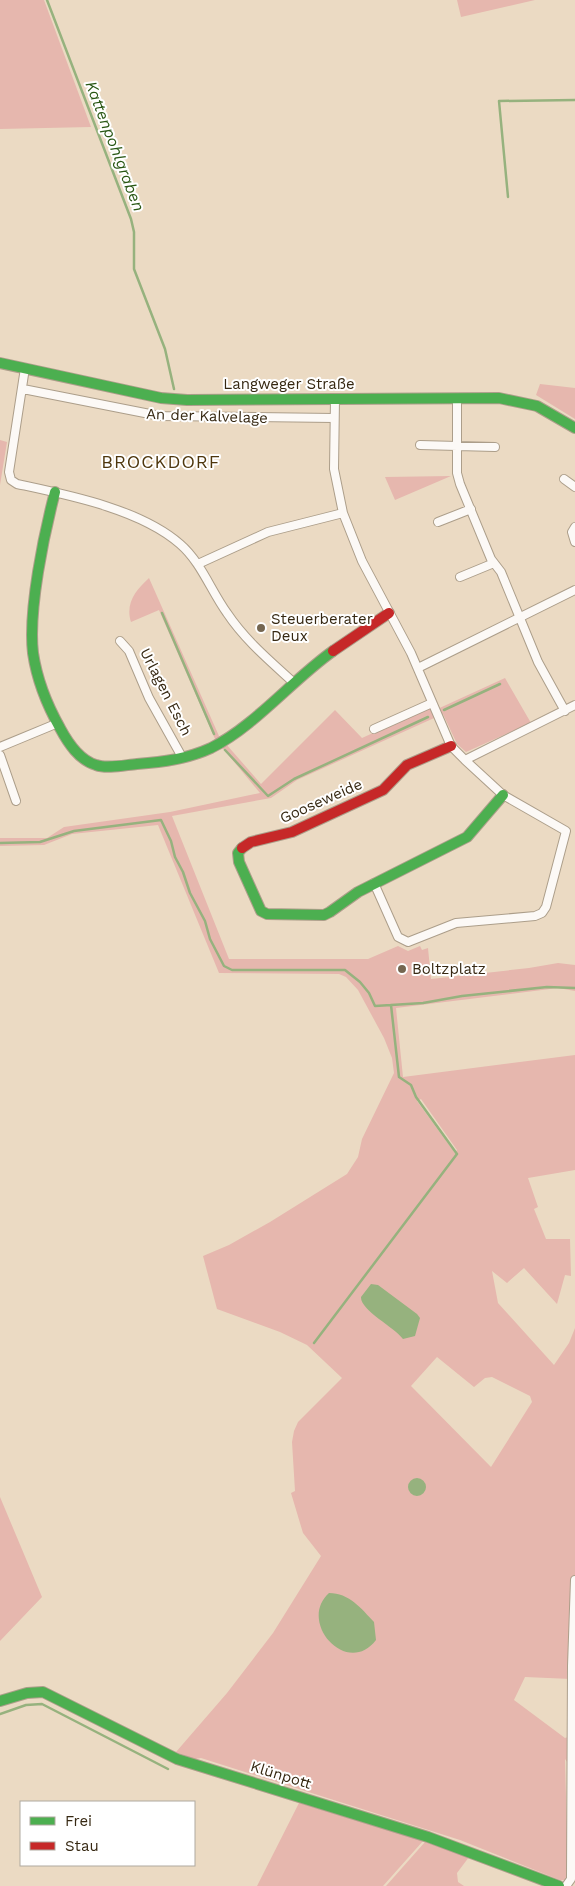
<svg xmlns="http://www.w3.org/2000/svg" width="575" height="1886" viewBox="0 0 575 1886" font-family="'Work Sans',sans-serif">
<rect width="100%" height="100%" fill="#ebdac3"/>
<path fill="#e6b7ae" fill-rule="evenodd" d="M0,0h44l47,127 -91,2z
M457,0h78l-74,17z
M540,384l35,4v31l-39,-24z
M0,440l7,2 -7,43z
M451,476l-56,24 -10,-23z
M149,578l70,158 42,48 74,-74 27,28 68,-31 3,4 72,-33 26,45 -65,29 -9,-8 -14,-30 -146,66 -26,18 -99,18 57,143h139l30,-13 10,5 12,-5 2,4 6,-2 3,31 98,-11 29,-5 17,2v26l-17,-3 -162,20 7,69 172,-22v115l-47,8 10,29 -4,2 12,30h24l1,37 -6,-1 -8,29 -33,-36 -17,15 -15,-12 6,32 56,62 15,-22 6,-15v445l-10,-14 3,115 -3,6h-5l-100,-40 -259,-82 -6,1 -19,-7 51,-59 46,-60 48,-77 -18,-23 -12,-40 4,-2 -3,-49 2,-11 4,-9 44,-44 -35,-33 -27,-13 -63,-23 -14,-53 26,-11 41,-23 77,-48 11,-17 4,-18 32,-66 -2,-15 -8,-20 -26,-48 -12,-13 -7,-3 -120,-1 -61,-148 -86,9 -28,11 -44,1v-8h47l17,-11 106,-15 90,-19 -45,-54 -56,-129 -28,12c-6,-19 5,-32 18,-44zM421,1099l36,51 -2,3 -38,-52zM437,1357l37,30 11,-9 7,-1 38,19 2,6 -41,65 -80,-81zM525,1677l46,2 -3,58 -3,1 -51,-38z
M0,1497l42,100 -42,44z
M299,1803l124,38 -40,45h-126z
M425,1842l44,15 -12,16 1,9 6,4h-78z"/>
<path fill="#96b27e" d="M371,1284l7,1 39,29 3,4 -5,18 -12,3c-9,-12 -43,-29 -42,-42z
M408 1487a9 9 0 1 1 18 0a9 9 0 1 1-18 0Z
M329,1593c20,0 32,15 45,29l2,18c-29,38 -79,-18 -47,-47z"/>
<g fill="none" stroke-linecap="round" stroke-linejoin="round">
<path stroke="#96b27e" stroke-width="2.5" d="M47,0l84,219 3,13v37l31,80 9,40
M508,197l-9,-96 76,-1
M162,613l52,121
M444,710l56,-26
M225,750l43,46 26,-17 134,-62
M0,843l40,-1 34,-11 87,-11 10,21 4,16 8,15 7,21 15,28 5,18 14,27 8,4h113l15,12 9,11 6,13 48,-3 39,-7 85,-9 28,1
M314,1343l143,-189 -41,-57 -5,-12 -12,-8 -8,-72
M0,1714l26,-9 16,-1 126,65"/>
<g stroke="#ac9e8a" stroke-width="10">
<path id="street" d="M25,368l-16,104 2,8 6,4c51,11 123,25 163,60 21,18 31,47 47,69 18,27 42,47 66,69
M23,389l137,27 174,2
M457,398v75l3,11 31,75 10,13 37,90 27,49
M335,399l-1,70 9,44 19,48 49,92 40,93 14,14 110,-55
M420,445l75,2
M564,479l11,8
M438,522l33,-13
M575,527l-3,5 3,10
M198,564l70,-32 75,-19
M460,577l34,-14
M120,641l9,10 20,47 33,59
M418,668l157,-78
M374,729l58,-26
M0,747l58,-24
M0,755l16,46
M374,883l24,54 10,5 48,-19 79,-7 7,-3 4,-6 20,-76 -63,-36 -38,-35
M566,1886l5,-7 1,-213 3,-86"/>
</g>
<g stroke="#ac9e8a" stroke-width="12">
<path id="fast" d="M0,363l161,35 26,2 312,-2 38,8 38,22
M55,492c-11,42 -27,118 -22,161 4,27 14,52 27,75 8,15 19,32 36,37 11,4 29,0 41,-1 26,-2 50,-5 74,-16 44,-22 81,-68 122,-97
M242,848l-4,5 1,9 22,49 6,3 57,1 6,-3 28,-20 109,-55 36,-42
M0,1701l27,-8 16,-1 134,67 251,78 131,49"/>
</g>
<g stroke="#ac9e8a" stroke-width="12">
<path id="jam" d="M333,651l56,-38
M242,848l9,-6 41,-10 91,-42 24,-25 44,-19"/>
</g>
<use href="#street" stroke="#fcf9f6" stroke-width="8"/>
<use href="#fast" stroke="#4caf50" stroke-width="10"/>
<use href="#jam" stroke="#c62828" stroke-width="10"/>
</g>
<g fill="#756650" stroke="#fff" stroke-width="2">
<circle cx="261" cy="628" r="5"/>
<circle cx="402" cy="969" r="5"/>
</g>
<g text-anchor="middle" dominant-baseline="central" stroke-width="4" stroke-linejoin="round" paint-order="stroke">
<g font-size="15" fill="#362812" stroke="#fff">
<text x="289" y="384">Langweger Straße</text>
<text transform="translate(207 416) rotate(2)">An der Kalvelage</text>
<text transform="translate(166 692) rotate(63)">Urlagen Esch</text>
<text transform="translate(321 801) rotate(-24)">Gooseweide</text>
<text transform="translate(281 1775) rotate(17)">Klünpott</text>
</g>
<g font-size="15" fill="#362812" stroke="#fff" text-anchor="start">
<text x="271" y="619">Steuerberater<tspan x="271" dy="17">Deux</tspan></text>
<text x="412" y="969">Boltzplatz</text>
</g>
<g font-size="16" font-style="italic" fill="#295714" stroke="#fff">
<text transform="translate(115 146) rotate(69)">Kattenpohlgraben</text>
</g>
<g font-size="18" letter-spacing="1" fill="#4e360c" stroke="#fff">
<text x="161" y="461">BROCKDORF</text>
</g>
</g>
<rect x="20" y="1801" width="175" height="65" fill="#ffffff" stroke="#afa9a0"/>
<rect x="30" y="1817" width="25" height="8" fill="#4caf50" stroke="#afa9a0"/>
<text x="65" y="1826" font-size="15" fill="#362812">Frei</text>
<rect x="30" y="1842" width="25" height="8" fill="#c62828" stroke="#afa9a0"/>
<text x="65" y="1851" font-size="15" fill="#362812">Stau</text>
</svg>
